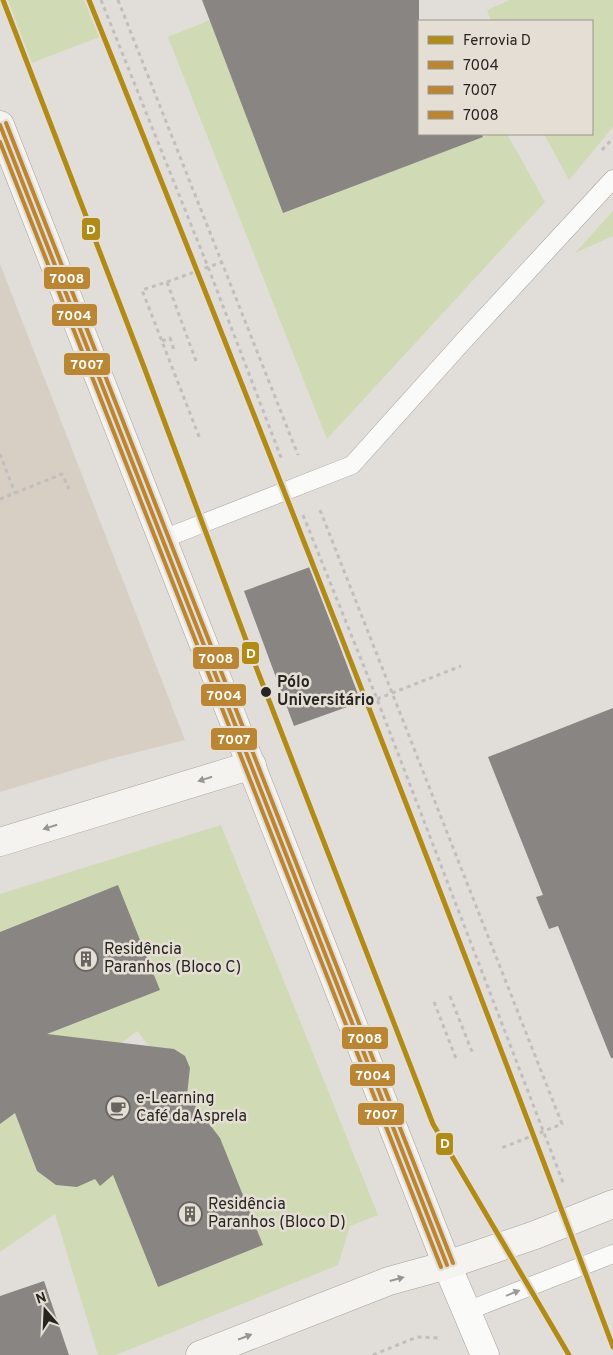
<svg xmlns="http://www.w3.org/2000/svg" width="613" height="1355" viewBox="0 0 613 1355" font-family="Overpass,sans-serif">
<rect width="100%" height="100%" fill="#e1ddd8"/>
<path fill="#d7cfc4" d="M0,264l185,476 -75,19 -110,33z"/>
<path fill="#d0dbb5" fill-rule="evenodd" d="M4,0h84l14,36 -73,28z
M510,0h103v127l-44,53 -25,-46h48v-113h-101l-4,-11z
M210,20l73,192 208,-78h16l38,68 -218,237 -159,-402z
M613,211v25l-38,17z
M221,825l157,390 -28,11 -12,39 -222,90h-18l-43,-141 -55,38v-358zM137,1031l17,21 36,16 -1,12 -6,9 15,20 -98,76 -5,-6 -18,8 -21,-2 -17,-78zM221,1141l42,104 -105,42 -41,-104z"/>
<path fill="#898583" d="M202,0h217v134h63l1,3 -200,76z
M310,567l51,135 -67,24 -50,-135z
M613,708v350h-2l-53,-132 -9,3 -13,-32 7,-2 -55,-138z
M118,885l42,105 -113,44 127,15 11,7 5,12 -3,27 33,43 43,107 -105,42 -45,-112 -13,11 -5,-7 -18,8 -21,-2 -19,-14 -22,-58 -15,11v-192z
M44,1281l25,74h-69v-59z"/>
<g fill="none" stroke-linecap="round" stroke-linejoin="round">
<g stroke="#a4a29e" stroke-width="19">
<path id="lane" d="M163,539l189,-74 115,-128 146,-158
M467,1311l146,-57"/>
</g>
<g stroke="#a4a29e" stroke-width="29">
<path id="street" d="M447,1265l38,90"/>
</g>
<g stroke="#a4a29e" stroke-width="29">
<path id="secondary" d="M0,125l447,1140
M0,842l252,-77
M200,1355l189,-74 58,-16 88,-30 78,-31"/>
</g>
<path stroke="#c0bfbd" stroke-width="3" stroke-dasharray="4 4" stroke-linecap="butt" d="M101,0l107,267 74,193
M118,0l180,455
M602,150l11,-12
M167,282l55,-20
M162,341l8,-3 4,12
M196,361l-29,-79 -25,8 58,149
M0,454l15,39
M0,499l62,-25 7,15
M320,510l242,614 -63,25
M303,515l74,184 187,486
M377,699l84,-33
M450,996l23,58
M434,1002l23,59
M373,1355l44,-18 23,1"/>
<use href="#lane" stroke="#fafaf9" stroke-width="18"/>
<use href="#street" stroke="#fafaf9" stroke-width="28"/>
<use href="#secondary" stroke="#f5f3f0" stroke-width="28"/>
<g stroke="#e5ded4" stroke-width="8">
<path id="bus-1" d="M0,125l447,1140"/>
</g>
<g stroke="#e5ded4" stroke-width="8">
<path id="bus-2" d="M0,142l441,1125"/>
</g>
<g stroke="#e5ded4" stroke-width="8">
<path id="bus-3" d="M6,123l447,1140"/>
</g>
<use href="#bus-1" stroke="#bb8633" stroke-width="4"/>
<use href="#bus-2" stroke="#bb8633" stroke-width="4"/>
<use href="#bus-3" stroke="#bb8633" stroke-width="4"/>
<g stroke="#e5ded4" stroke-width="9">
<path id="rail-1" d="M3,0l141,367 114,305 175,452 136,231
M89,0c179,447 356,896 524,1347"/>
</g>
<use href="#rail-1" stroke="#b08b17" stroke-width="5"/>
</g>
<defs><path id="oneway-solid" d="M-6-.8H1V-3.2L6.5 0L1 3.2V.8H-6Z" transform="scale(1.25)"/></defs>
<g fill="#989693">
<use href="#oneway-solid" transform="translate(205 779) rotate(163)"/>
<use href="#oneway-solid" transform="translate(50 827) rotate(163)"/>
<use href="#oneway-solid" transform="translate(397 1279) rotate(-15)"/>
<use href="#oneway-solid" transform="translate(245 1337) rotate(-21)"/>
</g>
<use fill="#9b9a98" href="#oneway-solid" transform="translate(513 1293) rotate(-22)"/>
<defs>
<g id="building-ring" transform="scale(1.25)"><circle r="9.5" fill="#e5ded4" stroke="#686561" stroke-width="1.5"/><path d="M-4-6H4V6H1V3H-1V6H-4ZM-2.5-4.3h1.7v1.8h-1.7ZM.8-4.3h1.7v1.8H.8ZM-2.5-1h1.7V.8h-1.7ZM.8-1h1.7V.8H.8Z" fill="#686561"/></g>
<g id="cafe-ring" transform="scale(1.25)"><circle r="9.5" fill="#e5ded4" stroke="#686561" stroke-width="1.5"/><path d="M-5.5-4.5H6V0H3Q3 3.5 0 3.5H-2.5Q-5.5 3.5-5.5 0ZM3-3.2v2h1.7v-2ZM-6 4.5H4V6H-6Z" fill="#686561"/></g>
</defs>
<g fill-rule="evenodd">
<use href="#building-ring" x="86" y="959"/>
<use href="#cafe-ring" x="118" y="1108"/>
<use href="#building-ring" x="190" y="1214"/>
</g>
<circle fill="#272521" stroke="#e5ded4" stroke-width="2" cx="266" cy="692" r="6"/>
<g text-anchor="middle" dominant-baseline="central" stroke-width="5" stroke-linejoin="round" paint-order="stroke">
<g font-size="16" font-weight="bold" fill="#272521" stroke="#e5ded4" text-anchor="start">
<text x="277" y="683">Pólo<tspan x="277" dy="18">Universitário</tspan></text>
</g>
<g font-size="16" fill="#272521" stroke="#e5ded4" text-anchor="start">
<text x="104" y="950">Residência<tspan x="104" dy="18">Paranhos (Bloco C)</tspan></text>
<text x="136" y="1099">e-Learning<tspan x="136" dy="18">Café da Asprela</tspan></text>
<text x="208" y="1205">Residência<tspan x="208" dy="18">Paranhos (Bloco D)</tspan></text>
</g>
</g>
<g stroke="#e5ded4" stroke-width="2">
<rect x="81" y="217" width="20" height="24" rx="5" fill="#b08b17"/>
<rect x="43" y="266" width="48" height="24" rx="5" fill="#bb8633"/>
<rect x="51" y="303" width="47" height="24" rx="5" fill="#bb8633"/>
<rect x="63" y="352" width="48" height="24" rx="5" fill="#bb8633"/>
<rect x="241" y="641" width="19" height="24" rx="5" fill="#b08b17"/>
<rect x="192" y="646" width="48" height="24" rx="5" fill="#bb8633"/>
<rect x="200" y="683" width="47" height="24" rx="5" fill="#bb8633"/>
<rect x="210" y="727" width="48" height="24" rx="5" fill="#bb8633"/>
<rect x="341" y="1026" width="48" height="24" rx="5" fill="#bb8633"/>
<rect x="349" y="1063" width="47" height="24" rx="5" fill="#bb8633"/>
<rect x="357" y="1102" width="48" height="24" rx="5" fill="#bb8633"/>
<rect x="435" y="1132" width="19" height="24" rx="5" fill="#b08b17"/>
</g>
<g font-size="14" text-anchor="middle" font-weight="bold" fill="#fff">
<text x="91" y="234">D</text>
<text x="67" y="283">7008</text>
<text x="74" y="320">7004</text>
<text x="87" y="369">7007</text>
<text x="251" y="658">D</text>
<text x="216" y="663">7008</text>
<text x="224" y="700">7004</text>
<text x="234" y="744">7007</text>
<text x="365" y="1043">7008</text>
<text x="373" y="1080">7004</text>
<text x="381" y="1119">7007</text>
<text x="445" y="1148">D</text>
</g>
<rect x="418" y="20" width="175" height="115" fill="#e5ded4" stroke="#99948c"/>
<rect x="428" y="36" width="25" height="8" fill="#b08b17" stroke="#99948c"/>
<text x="463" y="45" font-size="15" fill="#272521">Ferrovia D</text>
<rect x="428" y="61" width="25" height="8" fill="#bb8633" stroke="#99948c"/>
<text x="463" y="70" font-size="15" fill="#272521">7004</text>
<rect x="428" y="86" width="25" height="8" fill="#bb8633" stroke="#99948c"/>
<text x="463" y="95" font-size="15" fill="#272521">7007</text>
<rect x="428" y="111" width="25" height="8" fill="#bb8633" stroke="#99948c"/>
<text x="463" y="120" font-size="15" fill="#272521">7008</text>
<g transform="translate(45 1310) rotate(341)" stroke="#e5ded4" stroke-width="4" paint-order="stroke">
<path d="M0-4L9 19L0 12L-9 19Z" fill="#272521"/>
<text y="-8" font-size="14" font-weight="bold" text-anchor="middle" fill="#272521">N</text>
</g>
</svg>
